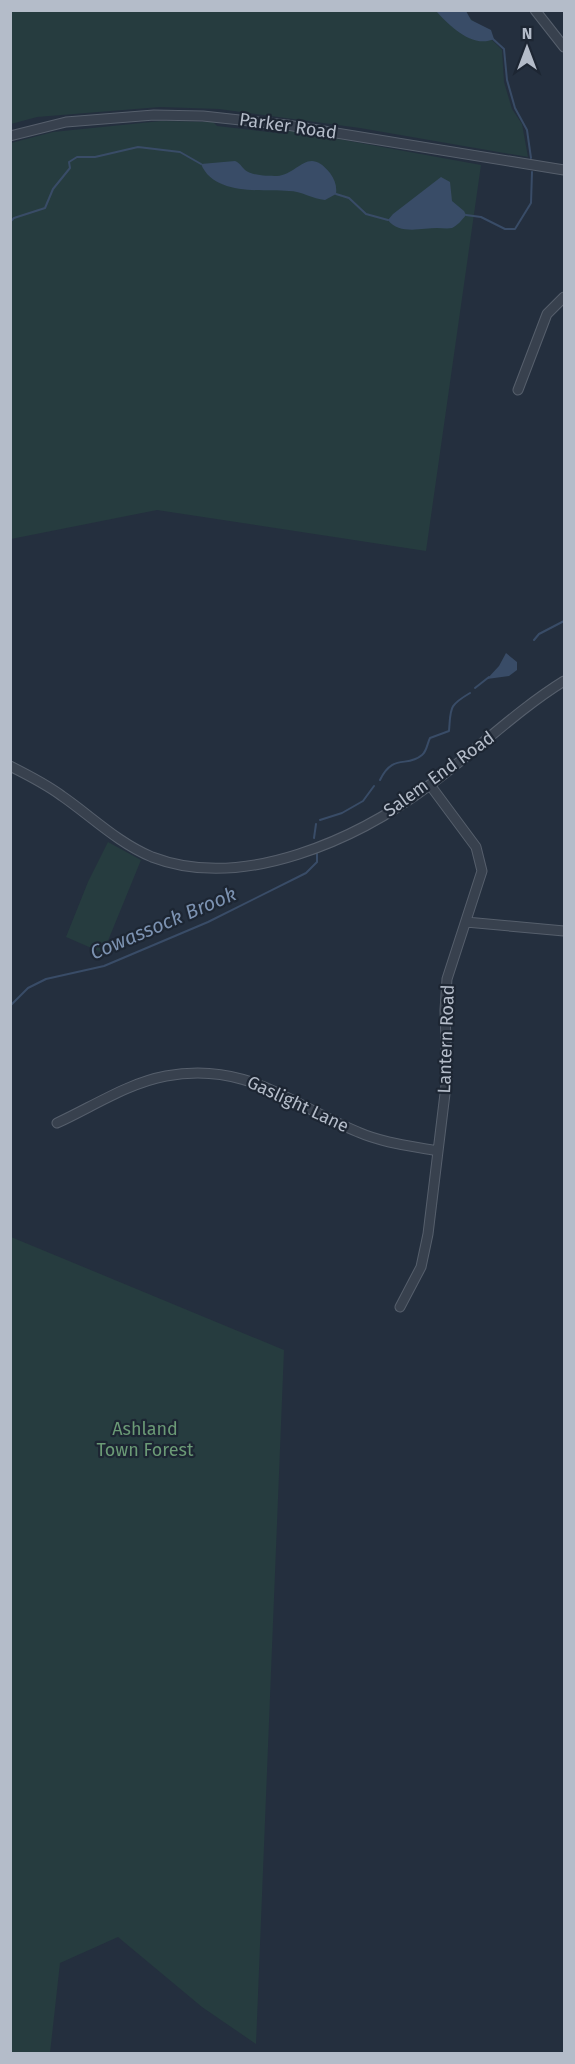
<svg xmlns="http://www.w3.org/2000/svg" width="575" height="2064" viewBox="0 0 575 2064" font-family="'Fira Sans',sans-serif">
<rect width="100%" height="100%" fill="#242f3e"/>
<path fill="#263c3f" d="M10,11h453l39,39 2,32 8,27 10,15 6,33 -168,-29 -141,-19 -59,-2 -123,10 -26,7z
M161,121l52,1 4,4 68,8 2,-4 13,2 181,33 -55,386 -269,-41 -146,29v-396l42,-11z
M108,842l33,18 -38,93 -37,-16 22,-55z
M11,1237l273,113 -28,694 -54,-37 -84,-70 -58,26 -10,90h-39z"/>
<path fill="#394c67" d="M436,11h30l5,9 20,10 3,9c-22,10 -45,-14 -58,-28z
M235,161c5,2 6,5 10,9 7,6 23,6 32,6 22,-2 31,-31 53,-3 5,7 7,13 6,21l-11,6c-12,-1 -24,-9 -36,-9 -27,-2 -75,5 -88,-27z
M441,177l9,5 2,19 12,10 2,4c-4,5 -9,11 -14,13 -5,1 -10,0 -15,0 -15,0 -38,7 -49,-8l5,-6z
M506,653l11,9v8l-8,6 -22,3 12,-13z"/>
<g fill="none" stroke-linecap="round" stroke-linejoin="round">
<path stroke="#394c67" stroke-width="2" d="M493,39l11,10 3,31 8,28 12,22 4,28
M336,194l13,4 17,16 22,6
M466,215l15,2 24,12h10l16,-26 1,-31
M10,222l4,-4 31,-10 8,-19 17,-21 -1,-6 8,-5h18l43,-10 42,5 21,12
M534,640l5,-6 25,-13
M475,688l14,-11
M380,780c13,-27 27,-12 42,-25 5,-4 5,-11 8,-17l19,-7c2,-23 -1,-25 21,-38
M320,820l22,-7 21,-12 11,-15
M314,838l2,-14
M10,1006l18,-18 18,-9 58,-13 104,-44 98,-49 11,-11v-8"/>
<g stroke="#565f6c" stroke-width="11">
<path id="minor" d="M535,10l29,37
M10,136l56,-14 88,-7 49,1 84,9 277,45
M518,390l29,-76 17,-17
M10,766c18,9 36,18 52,30 29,20 56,47 90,61 91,35 206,-18 279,-73 45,-33 86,-74 133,-103
M466,922l98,9
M57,1123c35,-16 71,-40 109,-47 80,-15 124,28 192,56 25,11 54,14 80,19
M400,1307l21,-40 7,-33 19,-157 -2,-67 2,-31 35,-108 -6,-24 -46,-62"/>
</g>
<use href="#minor" stroke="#38414e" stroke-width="9"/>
</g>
<g text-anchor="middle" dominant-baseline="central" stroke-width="4.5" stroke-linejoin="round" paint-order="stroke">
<g font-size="18" fill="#b4bcc9" stroke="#1d2633">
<text transform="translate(288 126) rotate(8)">Parker Road</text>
<text transform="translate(439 774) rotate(-36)">Salem End Road</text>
<text transform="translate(446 1039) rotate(-88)">Lantern Road</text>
<text transform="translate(298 1104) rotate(25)">Gaslight Lane</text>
</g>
<g font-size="18" fill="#6b9a76" stroke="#1d2633">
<text x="145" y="1429">Ashland<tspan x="145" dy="21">Town Forest</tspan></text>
</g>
<g font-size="20" font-style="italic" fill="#7c92b1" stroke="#1d2633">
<text transform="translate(163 923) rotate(-23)">Cowassock Brook</text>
</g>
</g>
<rect width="575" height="2064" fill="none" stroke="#b4bcc9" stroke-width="24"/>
<g transform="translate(527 48)" stroke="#1d2633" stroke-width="4.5" paint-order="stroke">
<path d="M0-4.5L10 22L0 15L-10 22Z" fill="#b4bcc9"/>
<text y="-9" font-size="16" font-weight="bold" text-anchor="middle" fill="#b4bcc9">N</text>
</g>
</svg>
